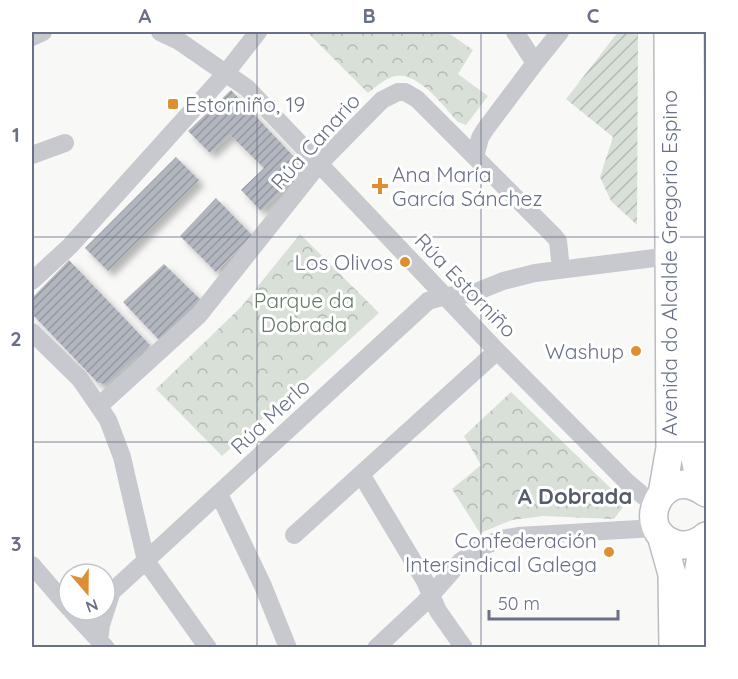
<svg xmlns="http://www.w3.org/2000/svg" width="738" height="679" viewBox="0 0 738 679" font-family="Quicksand,sans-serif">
<defs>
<pattern id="forest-crowns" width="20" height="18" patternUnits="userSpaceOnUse" patternTransform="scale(1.5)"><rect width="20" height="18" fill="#d9e0d8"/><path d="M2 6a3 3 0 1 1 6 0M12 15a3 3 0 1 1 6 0" fill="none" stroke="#b4bab5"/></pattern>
<pattern id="garden-furrows" width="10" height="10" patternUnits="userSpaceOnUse" patternTransform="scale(1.5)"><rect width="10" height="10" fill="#d9e0d8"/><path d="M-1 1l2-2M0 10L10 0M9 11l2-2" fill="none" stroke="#b4bab5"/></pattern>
<pattern id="building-hatch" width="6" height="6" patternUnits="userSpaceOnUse" patternTransform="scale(1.5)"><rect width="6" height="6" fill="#b2b6bf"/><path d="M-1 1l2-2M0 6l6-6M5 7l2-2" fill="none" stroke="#9598a1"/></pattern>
<filter id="shadow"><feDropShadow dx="5.5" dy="5.5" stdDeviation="3" flood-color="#0004"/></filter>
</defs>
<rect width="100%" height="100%" fill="#f8f9f7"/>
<path fill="url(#forest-crowns)" d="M307,32h140l26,18 -15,24 30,22 -22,29 -8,-3c-14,-15 -39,-50 -62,-46 -11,2 -19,10 -28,17z
M704,32h2v158h-6z
M300,234l79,79 -157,143 -66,-67 86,-83z
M511,392l115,111 -12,16 -70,-3 -32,4 -32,13 -28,-44 29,-24 -17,-29z"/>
<path fill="url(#garden-furrows)" d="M618,32h20l-1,193 -26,-24 -11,-24 13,-40 -47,-38z"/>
<path fill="url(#building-hatch)" filter="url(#shadow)" d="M231,90l67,71 -2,16 -35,34 -20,-21 23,-22 -34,-33 -20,18 -22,-22z
M176,157l23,23 -91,91 -23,-23z
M216,198l36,37 -36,37 -36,-36z
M69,260l81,85 -43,39 -9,-1 -66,-69v-16z
M164,264l39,38 -42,40 -38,-40z"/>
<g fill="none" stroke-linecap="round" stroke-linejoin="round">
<g stroke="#babcc2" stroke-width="30">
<path id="primary" d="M690,32l3,416 4,20 9,23
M706,493c-45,-33 -75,39 -30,51 11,3 22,-1 30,-8
M662,494l8,-46 -2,-416
M661,535l11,39 1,74
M697,648l1,-74 6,-36"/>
</g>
<path stroke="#c7c9ce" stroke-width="18" d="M160,32l19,9 68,47 250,263 131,132 18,15 11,3
M32,37l11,-5
M535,63l25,-31
M32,155l33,-12
M475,157l5,-19 4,-7 51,-68 -20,-31
M32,281l38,-35 155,-172 33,-42
M32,332l48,47 28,41 14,37 24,104 62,87
M99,406l100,-91 120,-151 63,-64 16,-8h7l12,7 137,137 4,5 3,28
M361,474l64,107 13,30 26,37
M219,494l44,92 25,62
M294,535l203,-184
M32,565l37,43
M105,598l323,-297 17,-5 26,-2 32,-13 32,-8 135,-17
M71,610l35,38
M99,640l2,-15 10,-31
M376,648l48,-45 37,-42 23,-15 17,-7 17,-3 138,-8"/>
<use href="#primary" stroke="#fff" stroke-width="27"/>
</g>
<path fill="none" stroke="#697087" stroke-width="1.5" stroke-opacity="0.55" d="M257,32v616M481,32v616M32,237h674M32,442h674"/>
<g fill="#df8f31" stroke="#fff" stroke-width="2">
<rect x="167" y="98" width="12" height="12" rx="3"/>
<path d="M377 177h6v6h6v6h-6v6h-6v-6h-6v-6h6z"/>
<circle cx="405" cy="262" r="6"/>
<circle cx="636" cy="351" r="6"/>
<circle cx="609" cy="552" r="6"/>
</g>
<g text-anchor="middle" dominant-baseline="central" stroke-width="6" stroke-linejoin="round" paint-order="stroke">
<g font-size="21" fill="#697087" stroke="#fff" text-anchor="end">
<text x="185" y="104" text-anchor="start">Estorniño, 19</text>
<text x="392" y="174" text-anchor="start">Ana María<tspan x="392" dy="24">García Sánchez</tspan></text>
<text x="393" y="262">Los Olivos</text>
<text x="624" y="351">Washup</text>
<text x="597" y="540">Confederación<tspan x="597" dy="24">Intersindical Galega</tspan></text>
</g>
<g font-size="21" fill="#697087" stroke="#fff">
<text transform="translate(315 141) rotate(-48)">Rúa Canario</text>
<text transform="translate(669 263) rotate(-90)">Avenida do Alcalde Gregorio Espino</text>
<text transform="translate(466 285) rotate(46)">Rúa Estorniño</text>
<text transform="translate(270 416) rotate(-43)">Rúa Merlo</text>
</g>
<g font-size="21" fill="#647966" stroke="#fff">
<text x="304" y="300">Parque da<tspan x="304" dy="24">Dobrada</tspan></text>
</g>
<g font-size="22" font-weight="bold" fill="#575c6c" stroke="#fff">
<text x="575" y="496">A Dobrada</text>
</g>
</g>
<rect width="738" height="679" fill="none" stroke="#ffffff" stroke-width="66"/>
<g transform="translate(87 592) rotate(160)"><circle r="28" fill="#ffffff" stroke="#c3c6cf" stroke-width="1.5"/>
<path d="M0-4.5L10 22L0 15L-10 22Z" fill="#df8f31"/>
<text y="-9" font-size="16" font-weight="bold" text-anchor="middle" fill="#697087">N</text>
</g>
<path d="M489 610v9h129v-9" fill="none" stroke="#697087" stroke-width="3"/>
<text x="498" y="610" font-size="18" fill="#697087" stroke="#ffffff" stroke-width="4.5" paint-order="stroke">50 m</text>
<rect x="33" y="33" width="672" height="613" fill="none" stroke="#697087" stroke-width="2"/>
<g font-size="20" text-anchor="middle" font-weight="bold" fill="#697087">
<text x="145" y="23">A</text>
<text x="369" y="23">B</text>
<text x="593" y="23">C</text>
<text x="16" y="142">1</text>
<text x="16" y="346">2</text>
<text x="16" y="551">3</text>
</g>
</svg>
